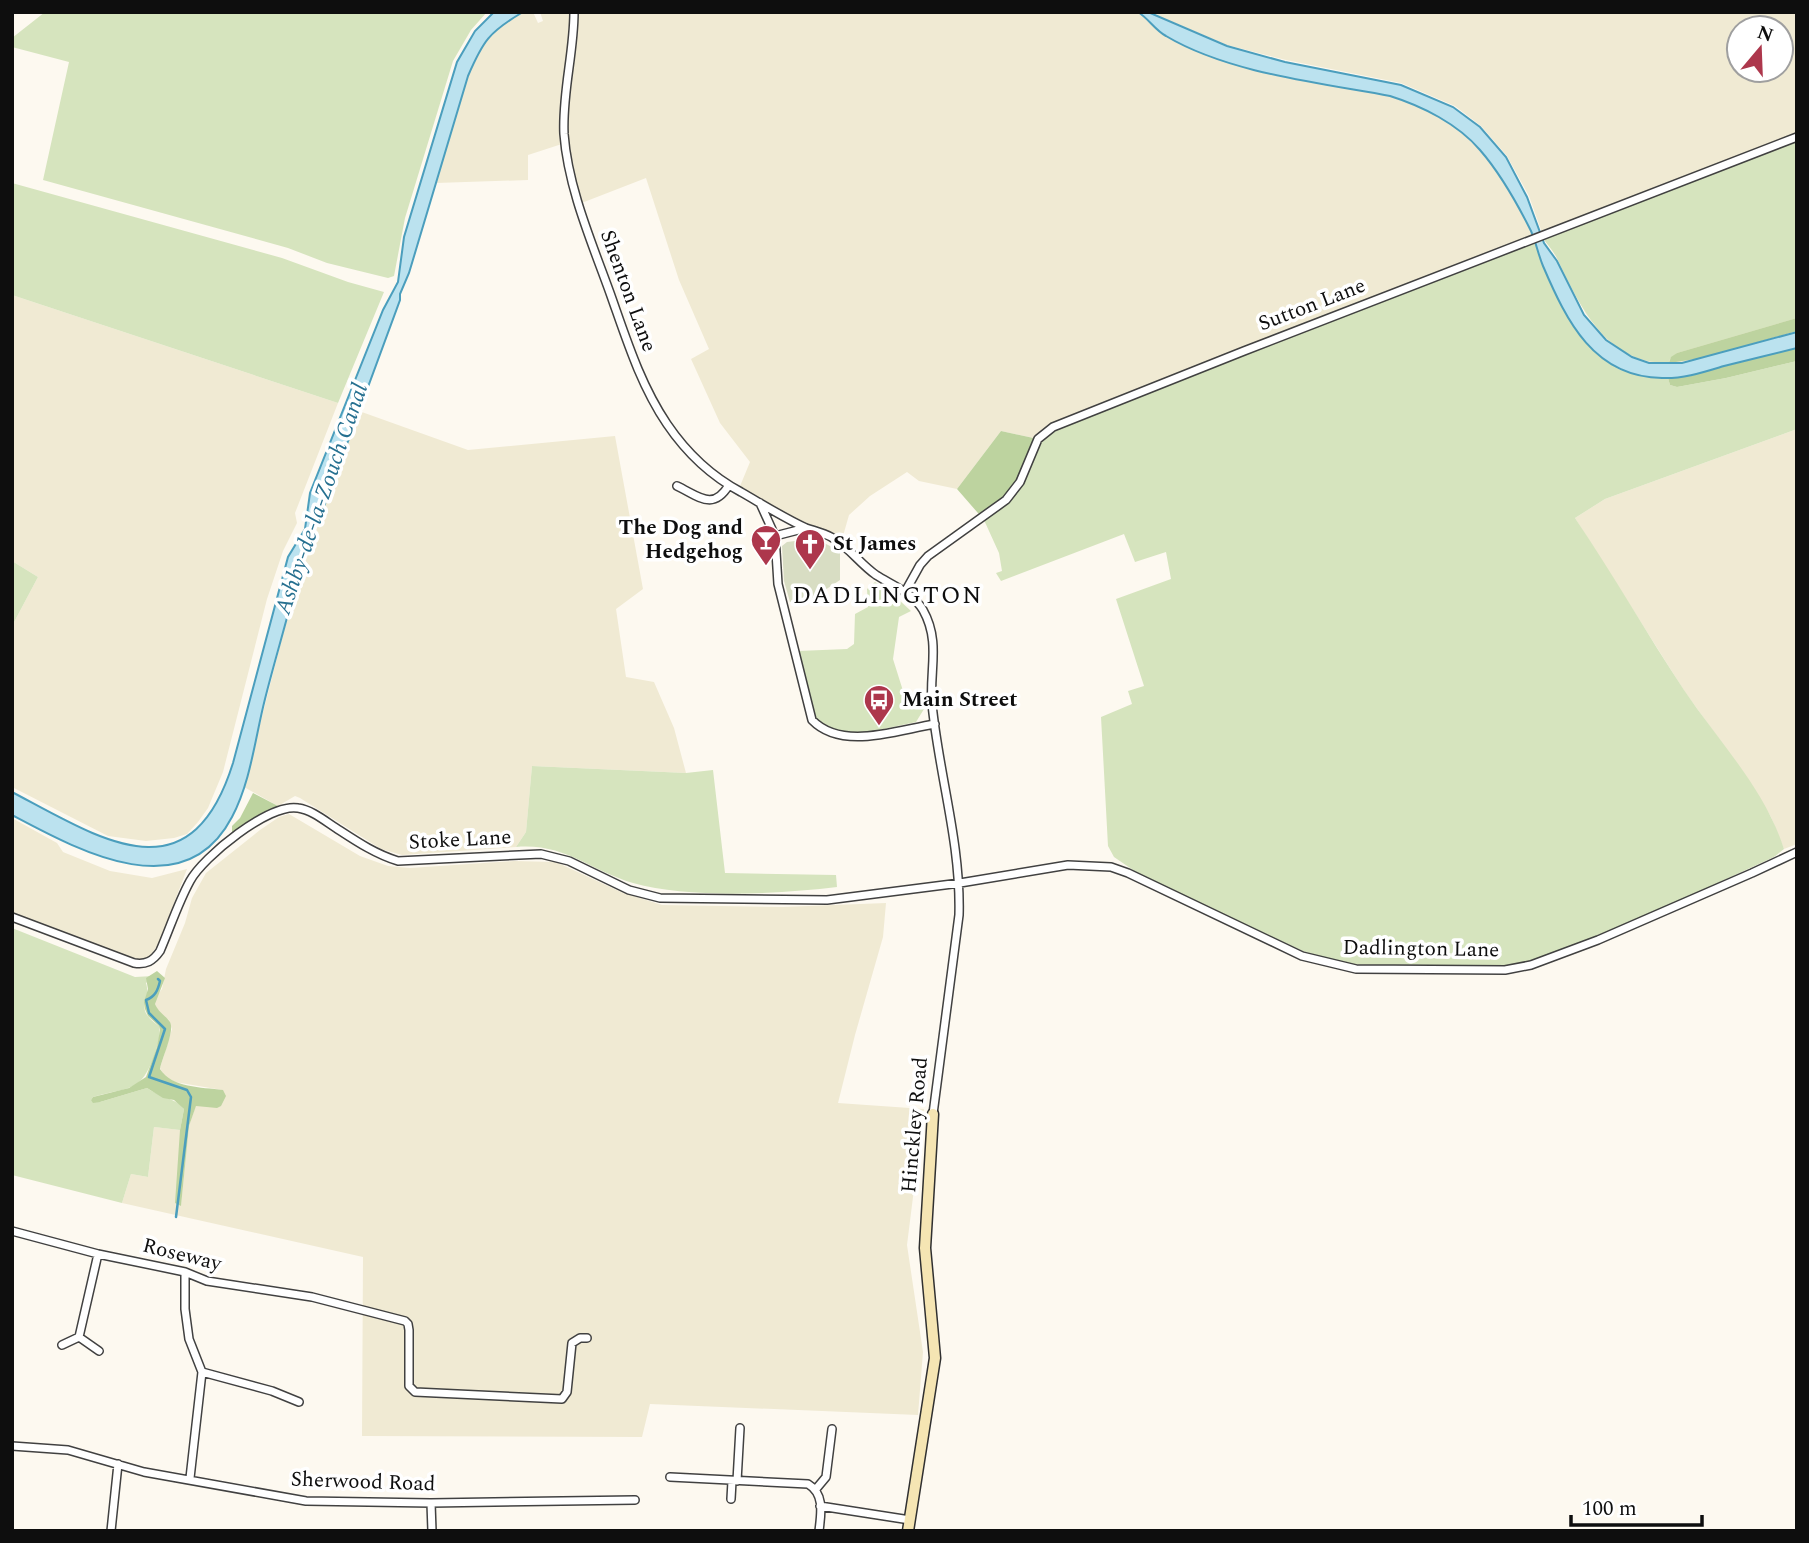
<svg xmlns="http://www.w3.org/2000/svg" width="1809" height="1543" viewBox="0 0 1809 1543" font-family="Spectral,serif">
<rect width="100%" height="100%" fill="#fdf9f0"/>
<path fill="#f0ead3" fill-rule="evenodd" d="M523,12h10l5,11 5,-2 -3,-9h603l40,25 215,55 87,53 53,92 -500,202 -37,-8 -44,58 -38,-8 -12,-9 -37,24 -21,19 -8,28 -103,-52 12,-29 -30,-39 -29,-64 18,-10 -30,-69 -33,-102 -67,26 -14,-61 -37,12v25l-92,3 32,-107 10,-23 11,-17 12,-12z
M1149,12h648v319l-115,31h-33l-17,-6 -26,-17 -20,-25 -35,-67 -6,-6 -16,-45 -22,-40 -26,-30 -26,-20 -54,-23 -115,-23 -59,-15zM1739,28h42v42h-42z
M12,295l326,108 -43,110 2,10 -14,28 -16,48 -44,173 -15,36 -10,14 -11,12 -13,4 -28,3 -38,-5 -96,-49v-161l26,-49 -26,-16z
M359,411l109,39 147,-14 28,153 -27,20 10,68 28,5 20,46 12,45 -154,-7 -6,66 -10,15 -114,8 -21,-6 -81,-51 -5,-2 -17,10 -34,-19 63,-247 16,-31z
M1797,429v415l-13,5 -13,-32 -28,-45 -58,-80 -110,-174 30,-19z
M289,814l71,42 28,10 22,2 104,-7 42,1 65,30 41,13 121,2 103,-4 -3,34 -28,98 -17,68 86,6 -17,136 16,107 -5,63 -268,-11 -8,33 -280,-1 1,-179 -241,-54 9,-29 17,3 6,-50 27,3v75l8,-79 7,-21 8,1 18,-16 -47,-8 -10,-5 -5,-9 12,-39 -3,-9 -10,-6 -4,-10 1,-7 6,-8 4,-20 19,-46 7,-25 14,-25 54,-43 19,-13z
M12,818l45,25 6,9 47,19 42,7 35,-9 -29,76 -11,15 -6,1 -17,-4 -112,-42z"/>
<path fill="#d6e4be" d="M45,12h442l-16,18 -18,31 -48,157 -11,58 -6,2 -61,-15 -39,-15 -245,-68 26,-118 -57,-15v-9z
M1797,137v181l-120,35 -7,6 -1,4c-62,1 -89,-56 -112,-105 -4,-8 -11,-14 -15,-22z
M12,183l270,75 66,24 36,10 -46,111 -326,-108z
M1534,239l64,116 22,15 48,8 2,7 7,2 49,-9 71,-17v68l-192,70 -30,19c38,56 72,116 109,172 35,52 81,99 100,159l-10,8 -102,47 -133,56 -22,6 -34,2 -142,-4 -38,-13 -64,-29 -103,-50 -22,-15 -6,-11 -7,-129 31,-13 -4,-13 16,-5 -28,-87 55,-20 -5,-27 -31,10 -11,-28 -123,47 -5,-8 6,-2 -3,-18 -15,-33 54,-81 15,-12z
M12,561l26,16 -26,49z
M875,582l12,7 24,22 -12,6 -6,42 11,35 20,-1v16l-8,13 -65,14 -17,-3 -21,-14 -15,-68 49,-2 7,-5 1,-30 13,-7 -1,-18z
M532,766l154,7 27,-3 12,103 111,2 1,12c-59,7 -147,12 -204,-4 -43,-12 -67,-40 -117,-36l10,-15z
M12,928l123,49 18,-1 -7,7c6,19 -14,24 13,43 2,10 -1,18 -4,27 -14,41 -25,33 -62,44l-2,3 9,2 47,-14c12,9 29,10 37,21l-4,21 -26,-3 -6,50 -17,-3 -9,29 -110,-28z"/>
<path fill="#bdd39f" d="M1797,318v13l-95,27 -33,5 2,-6 6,-4z
M1797,348v13l-71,17 -49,9 -7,-2 -2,-7 22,-3z
M1001,431l37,8 -18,43 -36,38 -27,-31z
M253,793l25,13 -46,29v-9l8,-8z
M157,971l8,7 -10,26c4,9 10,11 15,18 5,9 -8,36 -10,47 12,19 41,18 63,21l3,6 -5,10 -4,2 -21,-2 -7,20 -8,80 -6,-3 5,-73 4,-21 -10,-9 -11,-2 -16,-10 -47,14 -7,1 -2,-3 2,-3 36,-9 17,-11 11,-30 3,-17 -1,-4 -11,-10 -3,-7 -1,-7 4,-13 -2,-11z"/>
<path fill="#d8ddc3" d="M803,540l17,1 20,10v29l-27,18 -23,4 -6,-21 -2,-35 5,-4z"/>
<path fill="#bbe2ef" stroke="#4b9ebd" stroke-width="2" d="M494,12h29c-34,20 -40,29 -55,64l-59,197 -9,21v6l-77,209 -16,31c-1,17 -8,34 -13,51 -9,36 -20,72 -29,108 -10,39 -14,82 -33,118 -48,92 -154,33 -220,-2v-23c89,47 178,108 221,-29l55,-206 17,-28 5,-36 73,-183 15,-28 6,-45 53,-175 18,-31z
M1138,12h10l79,34 58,16 116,23 52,22 27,20 26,30 21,40 17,46 13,18 27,54 22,25 26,17 17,6h33l115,-31v16c-24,6 -49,12 -73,18 -20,6 -41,13 -62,12 -68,-1 -95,-56 -119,-112 -5,-12 -7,-24 -12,-35 -14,-28 -31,-58 -51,-81 -22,-26 -58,-44 -90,-54 -70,-13 -162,-23 -224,-60 -11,-6 -17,-17 -28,-24z"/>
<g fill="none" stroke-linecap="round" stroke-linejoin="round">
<path stroke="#4b9ebd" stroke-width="2.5" d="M158,979l2,2c-2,9 -5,16 -14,19l3,13 16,16 -16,48 38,13 4,7 -15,120"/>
<g stroke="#414141" stroke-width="10">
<path id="street" d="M574,12c0,41 -12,81 -10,122 4,54 28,109 46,159 16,45 30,91 57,131 19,28 44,52 74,68 21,12 43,26 65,36 9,3 18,5 25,9 18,10 29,27 45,38 16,10 37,18 47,35 18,32 6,61 9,94 7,71 29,139 27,211l-26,199
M677,486c23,11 36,25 52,-1
M760,503l15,33
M806,528l-31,8 3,48 34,136c30,31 85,10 123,4
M905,592l15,-27 8,-9 78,-56 14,-18 18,-43 15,-12 191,-76 553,-214
M12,917l122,46c12,2 19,-2 26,-12 10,-23 18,-48 30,-70 13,-24 79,-78 108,-73 14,2 27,13 38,20 20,13 39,26 62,33l143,-7 28,7 60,29 31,8 167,2 133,-17 108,-18 43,2 17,6 174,83 54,13 149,1 26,-5 67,-25 154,-67 45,-21
M12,1231l86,23 87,18 22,9 105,16 93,24 3,3 1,6v56l6,6 147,7 5,-7 5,-49 8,-5h7
M185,1272v37l4,30 13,33 -12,106
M79,1337l19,-83
M62,1345l17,-8 20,14
M202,1372l70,19 27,11
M12,1446l56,4 76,22 162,29 125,2 204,-3
M670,1477l138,7c17,10 13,30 11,47
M737,1481l3,-53
M816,1489l10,-12 6,-48
M731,1499l1,-18
M431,1503l1,28
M820,1506l90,14
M111,1531l7,-67"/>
</g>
<g stroke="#303030" stroke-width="13">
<path id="secondary" d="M908,1531l27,-173 -10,-110 8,-134"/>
</g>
<use href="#street" stroke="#fff" stroke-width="7"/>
<use href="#secondary" stroke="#f5e5b3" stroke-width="10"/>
</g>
<defs>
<g id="bar-pin" transform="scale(1.575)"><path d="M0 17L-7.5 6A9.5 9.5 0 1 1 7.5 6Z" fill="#ad374c" stroke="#fff"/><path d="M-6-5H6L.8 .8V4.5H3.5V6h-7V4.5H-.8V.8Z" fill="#fff"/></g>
<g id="church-pin" transform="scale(1.575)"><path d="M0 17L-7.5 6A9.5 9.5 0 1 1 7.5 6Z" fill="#ad374c" stroke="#fff"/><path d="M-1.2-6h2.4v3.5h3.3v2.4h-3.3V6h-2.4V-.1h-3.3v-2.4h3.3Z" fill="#fff"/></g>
<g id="bus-pin" transform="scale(1.575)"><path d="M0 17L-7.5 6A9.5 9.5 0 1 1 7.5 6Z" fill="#ad374c" stroke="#fff"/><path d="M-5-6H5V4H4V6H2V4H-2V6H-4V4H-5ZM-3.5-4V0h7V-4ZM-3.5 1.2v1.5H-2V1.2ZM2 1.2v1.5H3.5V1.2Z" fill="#fff"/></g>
</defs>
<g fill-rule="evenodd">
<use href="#bar-pin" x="766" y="540"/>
<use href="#church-pin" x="810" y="544"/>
<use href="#bus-pin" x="879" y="700"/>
</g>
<g text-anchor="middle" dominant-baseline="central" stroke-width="7" stroke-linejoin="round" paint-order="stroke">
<g font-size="21" fill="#0e0e0e" stroke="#fff">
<text transform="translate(628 291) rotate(70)">Shenton Lane</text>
<text transform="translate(1312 305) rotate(-21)">Sutton Lane</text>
<text transform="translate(460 840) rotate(-3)">Stoke Lane</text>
<text transform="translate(1421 949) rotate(1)">Dadlington Lane</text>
<text transform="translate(915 1125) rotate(-85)">Hinckley Road</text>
<text transform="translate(182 1255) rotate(14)">Roseway</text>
<text transform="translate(363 1482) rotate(2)">Sherwood Road</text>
</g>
<g font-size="21" font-weight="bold" fill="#0e0e0e" stroke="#fff" text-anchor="start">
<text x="743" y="528" text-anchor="end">The Dog and<tspan x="743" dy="24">Hedgehog</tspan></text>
<text x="833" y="544">St James</text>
<text x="902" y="700">Main Street</text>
</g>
<g font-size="23" font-style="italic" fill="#267090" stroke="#fff">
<text transform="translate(322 499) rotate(-71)">Ashby-de-la-Zouch Canal</text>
</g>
<g font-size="24" letter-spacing="2" fill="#0e0e0e" stroke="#fff">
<text x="888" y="596">DADLINGTON</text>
</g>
</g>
<rect width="1809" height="1543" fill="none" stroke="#0e0e0e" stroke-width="28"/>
<g transform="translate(1760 49) rotate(19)"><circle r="33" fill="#ffffff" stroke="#9f9f9f" stroke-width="2"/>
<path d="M0-5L12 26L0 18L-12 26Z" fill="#ad374c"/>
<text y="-10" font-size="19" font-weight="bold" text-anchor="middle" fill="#0e0e0e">N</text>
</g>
<path d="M1571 1515v10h131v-10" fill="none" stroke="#0e0e0e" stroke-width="3.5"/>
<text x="1582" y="1515" font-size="21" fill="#0e0e0e" stroke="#ffffff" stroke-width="5" paint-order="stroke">100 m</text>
</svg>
